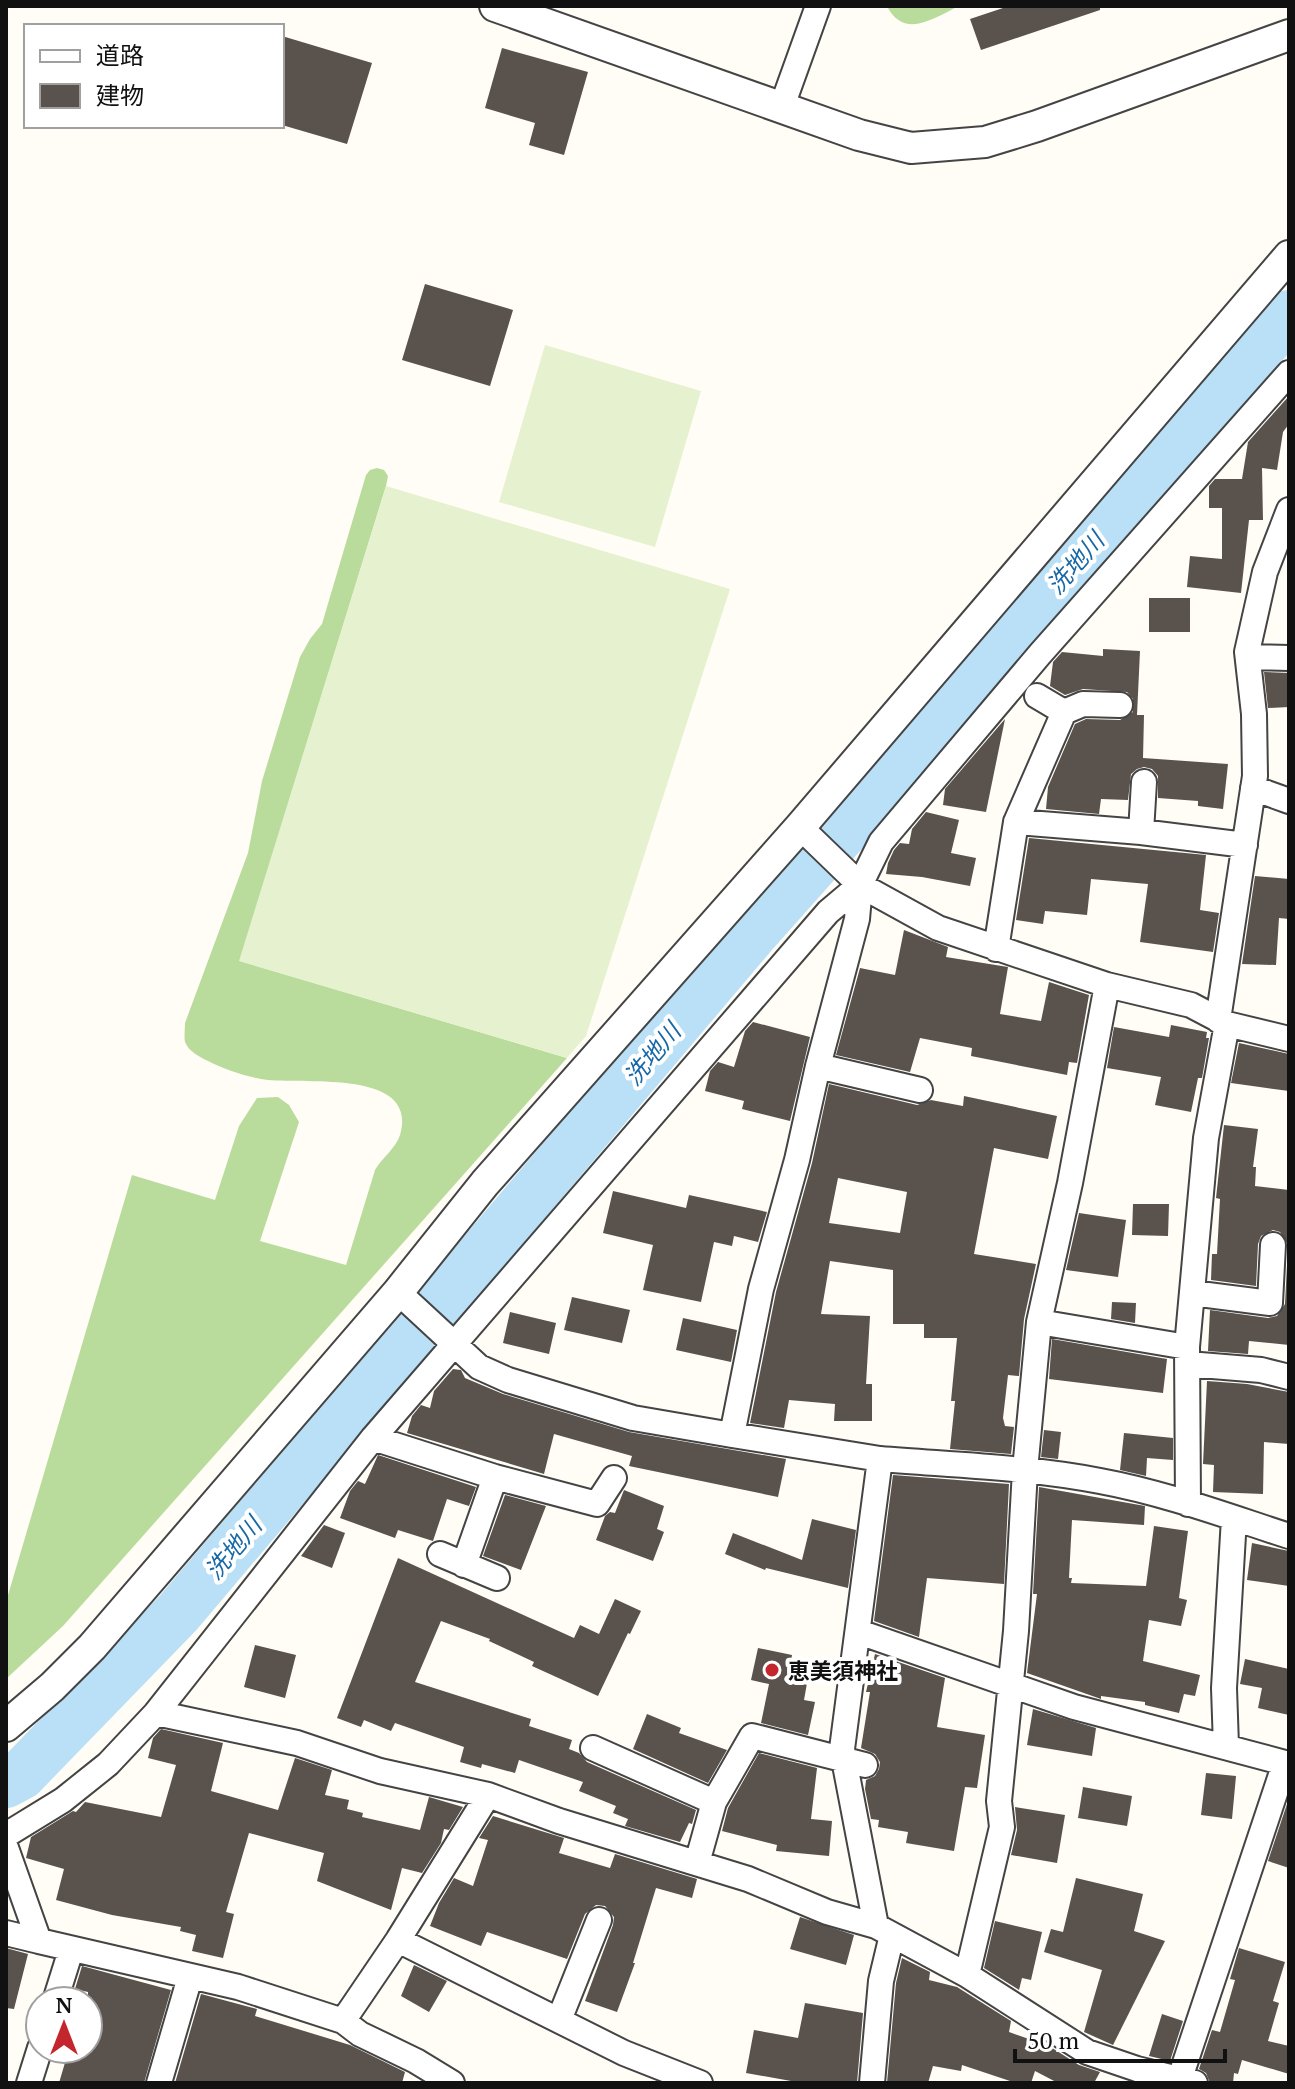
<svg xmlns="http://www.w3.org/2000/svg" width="1295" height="2089" viewBox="0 0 1295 2089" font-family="'PT Serif','Noto Sans JP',serif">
<rect width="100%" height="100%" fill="#fffdf5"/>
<path fill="#b9dc9c" d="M887,6h72c-25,12 -55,34 -72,0z
M377,468l7,2 4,6 -2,10 -146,475 327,97 -504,568 -57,53v-77l126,-427 83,25 24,-74 18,-28 21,-1 11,8 10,17 -39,119 86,24 29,-95c7,-12 21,-22 25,-35 20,-69 -104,-49 -139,-56 -17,-3 -37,-10 -53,-18 -8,-4 -19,-9 -23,-19 -1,-5 0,-14 0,-19l63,-170 14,-72 38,-124 10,-18 12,-15 44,-149 4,-5z"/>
<path fill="#e6f2cf" d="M545,345l156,46 -46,156 -156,-45z
M386,486l344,103 -144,447 -19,22 -328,-97z"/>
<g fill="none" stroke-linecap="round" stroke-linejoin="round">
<path stroke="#b9e0f7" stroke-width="50" d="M6,1783l15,-8 157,-162 573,-677 154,-173 211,-252 173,-196"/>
</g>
<path fill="#5a524d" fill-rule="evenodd" d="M1009,6h91v4l-119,40 -11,-31z
M282,36l90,27 -25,81 -65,-19z
M502,48l86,24 -24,83 -35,-10 6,-22 -50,-15z
M425,284l88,26 -23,76 -88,-26z
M1289,396v28l-6,8 -6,38 -15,-2 1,52h-14l-8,73 -54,-6 3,-31 32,3v-51h-13v-22l6,-7h27l6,-37z
M1149,598h41v34h-41z
M1103,649l37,2 -3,64h7l-1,43 85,6 -5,45 -25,-3v-5l-40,-3v-22l-6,-7 -8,-2 -7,2 -6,5 -3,26 -27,-1 -2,15 -53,-5 2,-22 27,-63 11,-5 34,1 13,-8v-13l-6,-7 -44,-3 -18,6 -15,-9 3,-24 9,-10 41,4z
M1264,672l25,1v34l-21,1z
M1005,719l-19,93 -43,-7 2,-16z
M926,812l33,8 -8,33 25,5 -6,28 -48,-9 -36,-3 2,-11 6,-13 6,-7 9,1 3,-15z
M1029,838l177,17 -6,55 19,3 -6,39 -73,-10 8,-58 -57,-5 -4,36 -42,-4 -2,13 -27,-4z
M1255,876l34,3v40l-10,-1 -3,47 -34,-1z
M904,930l44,17 -2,10 62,10 -8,47 41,7 8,-39 40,13 -12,68 -8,-1 -2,13 -96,-19 1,-8 -52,-10 -10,34 -74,-17 24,-87 35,7z
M753,1022l57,15 -20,84 -48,-12 2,-8 -39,-10 5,-20 8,-9 16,5 11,-36z
M1171,1025l36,7 -1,6h3l-7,40h-4l-7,34 -36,-7 6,-28 -54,-9 7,-41 55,10z
M1239,1043l50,11v37l-58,-8z
M829,1084l88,21 14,-5 32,6 1,-10 93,20 -9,43 -54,-11 -20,106 62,10 -12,55 -5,57 -11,-1 -5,43 2,8 9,1 -3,27 -61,-5 5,-48h-4l6,-63h-33v-14h-31v-54l-63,-9 -9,53 49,2 -4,68h6v37h-38l1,-17 -46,-4 -5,28 -34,-5 26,-131 36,-129zM838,1178l69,14 -7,41 -71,-10z
M1224,1125l34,4 -5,38h3l-1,19 34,4v155l-40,-4 -1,13 -40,-3 2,-41 58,8 9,-2 8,-12 3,-59 -8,-13 -7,-2 -12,6 -3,8 -2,42 -45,-6 1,-26h5l3,-55 -4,-1z
M613,1191l73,17 3,-13 78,17 -9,30 -24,-6 -2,10 -18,-4 -13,60 -58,-12 10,-45 -50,-12z
M1133,1204h36l-1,32 -36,-1z
M1079,1213l47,7 -8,57 -52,-7z
M572,1297l58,13 -8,33 -58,-13z
M1112,1302l24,1 -1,20 -24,-4z
M510,1312l46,11 -7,31 -46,-11z
M683,1318l54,12 -6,32 -55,-12z
M1052,1339l115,20 -4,34 -114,-14z
M453,1369l8,1 4,8 38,16 126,38 157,27 -8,38 -149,-31 3,-10 -78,-22 -10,40 -137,-41 5,-17 9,-11 9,3 4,-17z
M1207,1381l40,3 42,8v52l-25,-2 -1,52 -50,-2 1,-27 -11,-1z
M1044,1430l17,2 -3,27 -17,-2z
M1124,1433l49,5v22l-26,-2 -1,18 -26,-6z
M378,1455l98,32 -7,19 -22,-7 -14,42 -35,-11 -3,8 -55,-20 10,-27 8,-10 7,3z
M893,1475l116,9 -5,100 -77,-6 -8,59 -45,-16z
M1039,1487l106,19 -1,19 -72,-5 -3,58h3l-1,5 75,3 8,-60 34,5 -9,67 8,2 -6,26 -32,-6 -6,41 57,14 -5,21 -11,-2 -5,19 -34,-8v-3l-44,-6v3l-74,-26 10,-79h-4z
M624,1490l40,16 -7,23 7,3 -11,29 -57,-21 9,-24 5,-4 5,1z
M505,1495l41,11 -25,64 -38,-14z
M812,1519l44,11 -8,58 -82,-20 -1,2 -40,-16 8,-21 69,27z
M324,1525l21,8 -13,35 -31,-12z
M1252,1543l37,8v35l-42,-6z
M398,1558l176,80 6,-13 19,9 16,-35 26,12 -11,23 -2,-1 -30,63 -66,-30 2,-4 -45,-21 1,-2 -49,-18 -26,61 116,37 -2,7 43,14 -3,9 10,4 8,9 109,48 -4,14 -3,-1 -9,19 -55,-16 3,-7 -15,-6 3,-7 -37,-15 4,-9 -64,-22 -4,13 -33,-9 -1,4 -21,-6 4,-15 -69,-24 -4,8 -27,-11 -3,7 -24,-9z
M255,1645l41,10 -11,43 -41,-11z
M758,1648l34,7 -2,13 19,4 -5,28 11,2 -7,33 -47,-12 8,-39 -18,-4z
M875,1654l70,24 -8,49 48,8 -8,53 -12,-1 -11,64 -48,-8 2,-11 -30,-5 1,-7 -8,-1 -6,-30 1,-9 9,-4 4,-7 1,-7 -5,-8 -14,-6 9,-56h-4z
M1245,1659l44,10v46l-31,-7 4,-20 -22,-4z
M1033,1709l63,19 -4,28 -65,-11z
M647,1714l34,14 -2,5 48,17 -19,33 -75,-34z
M161,1729l62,14 -12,48 67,19 17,-52 37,12 -7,25 24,5 -2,9 16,4 -1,4 58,13 9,-33 34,10 -14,23 -5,-1 -3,14 -19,30 -20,-5 -11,42 -74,-29 7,-28 -75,-20 -23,79 8,2 -11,44 -31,-7 4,-16 -16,-4 1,-4 -69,-12 -56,-15 8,-31 -38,-11 5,-21 42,-26 3,1 9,-10 76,15 15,-52 -28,-7 5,-20z
M759,1753l58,15 -6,51 21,2 -3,35 -53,-5 1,-6 -55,-14 6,-23z
M1206,1773l30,3 -4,43 -31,-4z
M1083,1787l49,9 -5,30 -49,-8z
M1289,1798v70l-21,-7z
M1015,1807l50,8 -8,48 -46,-8 6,-25z
M493,1816l71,22 -5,15 51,15 5,-14 82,25 -5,19 -36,-10 -23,75h2l-18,49 -32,-11 28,-76 1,-8 -9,-11 -9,-1 -11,9 -18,45 -80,-27 -6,14 -51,-20 9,-23 15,-25 19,8 15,-46 -9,-2z
M1076,1878l67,16 -9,37 31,10 -52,104 -29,-13 18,-62 -58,-18 7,-23 12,3z
M800,1917l54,18 -8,30 -56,-16z
M995,1921l47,11 -11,48 -9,-2 -3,12 -35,-22z
M6,1948l22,6 -14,55 -8,-1z
M1239,1948l46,14 -12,39 6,2 -11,38 21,5v28l-47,-14 -4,14 -4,-1 -1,10h-23l-4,-10 -7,-4 13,-39 8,2 15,-52 -5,-1z
M902,1958l28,14 -1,8 28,7 54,34 -2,11 40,14 30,19 21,7 -6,11h-36l-23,-12 -4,12h-15l-54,-18 -1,6 -28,-5 -5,17h-41l9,-100z
M414,1965l33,16 -18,31 -28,-16z
M82,1966l89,24 -27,93h-85l10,-34h19v-57l-13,-3z
M201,1994l56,15 -2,7 95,29 55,27 -3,11h-227z
M805,2003l58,10 -6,70h-55l-56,-10 8,-43 44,8z
M1162,2014l21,7 -13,40 -21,-5z"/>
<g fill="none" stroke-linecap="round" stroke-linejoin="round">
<g stroke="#444" stroke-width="28">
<path id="minor" d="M781,109l37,-103
M1248,657l41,1
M1037,696l27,16
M1253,788l36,13
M1016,822l125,10 104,13
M800,827l60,58 78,43 169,57 84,20 36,19 62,15
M1141,832l3,-50
M860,885l-3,34 -39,147 -21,94 -36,129 -29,146 148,24 -38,290 34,177
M996,949l20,-127 48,-110 19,-8 37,1
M1218,1020l37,-244 -1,-62 -7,-62 18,-80 24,-62
M818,1066l102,24
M398,1292l81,75 29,13 125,38 99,17
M1192,1293l78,10 3,-58
M1039,1322l148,25
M1188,1364l73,6 28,7
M373,1438l122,39 102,27 17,-26
M880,1459c73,6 148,8 220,22 65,12 127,35 189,55
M1188,1504l-1,-157 19,-209 21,-114
M440,1554l57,24
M464,1565l31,-88
M859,1632l215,75 215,57
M156,1713l141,30 83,28 108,24 71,26 189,58 79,33 49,14 91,49 120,77 50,17 58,14
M1226,1746l-2,-58 10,-170
M593,1748l121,54
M6,1835l57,-35 45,-36 48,-51 217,-275 455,-526 32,-27 21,-43 159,-188 249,-281
M6,1848l33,93 199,46 105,34 17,13 56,27 36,22
M697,1863l17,-61 38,-66 113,29
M6,1933l33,8
M398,1940l226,113 76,30
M967,1975l35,-148 -3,-26 17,-170 9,-161 14,-148 31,-139 37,-198
M55,2001l16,-51
M559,2020l40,-100
M343,2021l55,-81 90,-145
M1180,2078l105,-315
M29,2083l11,-35
M159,2083l31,-106
M872,2083l9,-102 11,-46"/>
</g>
<g stroke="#444" stroke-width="34">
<path id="tertiary" d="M495,6l364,129 52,13 74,-6 52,-16 252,-91
M6,1726l46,-39 40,-40 306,-355 87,-109 315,-356 489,-571"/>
</g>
<use href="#minor" stroke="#fff" stroke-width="24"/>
<use href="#tertiary" stroke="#fff" stroke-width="30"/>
</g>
<circle fill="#c4262e" stroke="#fff" stroke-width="3" cx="772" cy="1670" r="8"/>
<g text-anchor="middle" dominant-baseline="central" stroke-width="8" stroke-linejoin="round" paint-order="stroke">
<g font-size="22" font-weight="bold" fill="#111" stroke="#fff" text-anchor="start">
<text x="788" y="1670">恵美須神社</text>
</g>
<g font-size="24" font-style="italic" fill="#1768a6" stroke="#fff">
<text transform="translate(1075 563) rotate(-49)">洗地川</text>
<text transform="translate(652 1054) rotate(-50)">洗地川</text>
<text transform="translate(233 1548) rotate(-50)">洗地川</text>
</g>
</g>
<rect width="1295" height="2089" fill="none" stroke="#111111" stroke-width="16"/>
<rect x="24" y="24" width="260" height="104" fill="#ffffff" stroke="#a0a0a0" stroke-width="2"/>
<rect x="40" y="50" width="40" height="12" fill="#ffffff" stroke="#a0a0a0" stroke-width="2"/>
<text x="96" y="64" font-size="24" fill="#111111">道路</text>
<rect x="40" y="84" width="40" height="24" fill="#5a524d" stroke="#a0a0a0" stroke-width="2"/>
<text x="96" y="104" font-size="24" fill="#111111">建物</text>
<g transform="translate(64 2025)"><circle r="38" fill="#ffffff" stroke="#a0a0a0" stroke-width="2"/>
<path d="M0-6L14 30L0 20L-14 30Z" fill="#c4262e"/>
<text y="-12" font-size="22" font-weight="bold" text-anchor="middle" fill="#111111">N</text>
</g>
<path d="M1015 2049v12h210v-12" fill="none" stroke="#111111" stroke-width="4"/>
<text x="1027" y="2049" font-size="24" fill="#111111" stroke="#ffffff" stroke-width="6" paint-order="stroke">50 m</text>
</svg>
